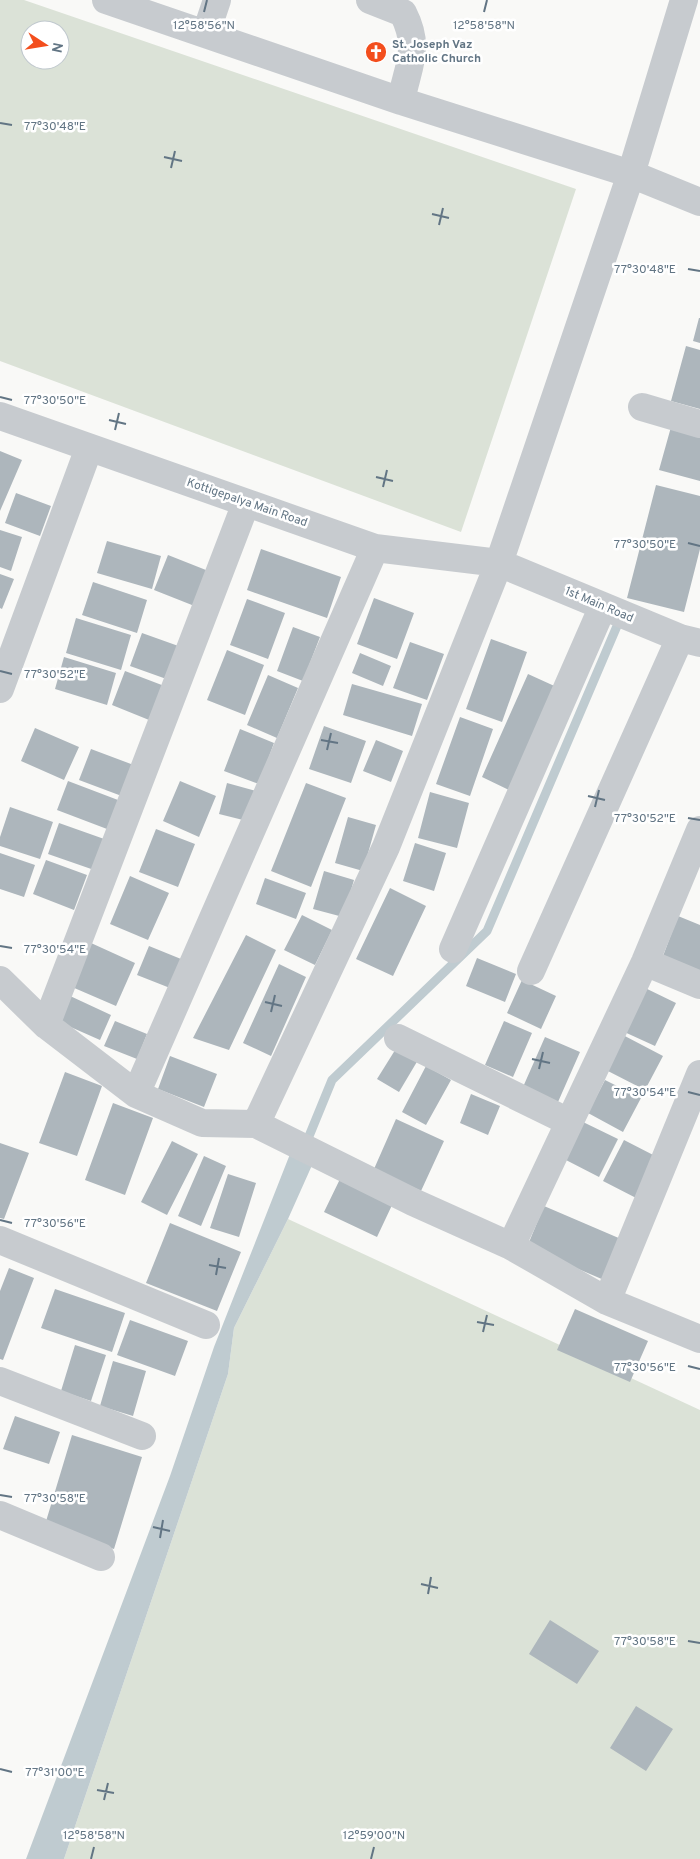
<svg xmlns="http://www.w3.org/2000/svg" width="700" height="1859" viewBox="0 0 700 1859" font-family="Overpass,sans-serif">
<rect width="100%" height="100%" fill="#f9f9f7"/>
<path fill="#dbe2d7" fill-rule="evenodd" d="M0,0h24l552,189 -115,343 -461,-171zM30,30h30v30h-30z
M288,1219l412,191v449h-636l164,-485 6,-46z"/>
<path fill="#bfcbd0" d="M292,1149l21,14 -25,56 -54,109 -6,46 -164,485h-38l144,-383 44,-129z"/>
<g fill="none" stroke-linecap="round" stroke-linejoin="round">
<path stroke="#bfcbd0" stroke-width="9" d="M305,1146l27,-66 155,-149 130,-305"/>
</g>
<path fill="#adb6bc" d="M699,318h1v25l-7,-2z
M686,346l14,4v59l-29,-8z
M671,427l29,8v46l-41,-11z
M0,451l22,9 -22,51z
M656,485l44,11v53l-16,63 -57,-14z
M16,493l35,13 -11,30 -35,-13z
M0,530l22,7 -11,34 -11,-4z
M107,541l54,15 -9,33 -55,-16z
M261,549l80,28 -14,41 -80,-28z
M168,555l43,17 -14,35 -43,-17z
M0,574l14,5 -12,30 -2,-1z
M93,582l54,18 -10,33 -55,-18z
M374,598l40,15 -17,46 -40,-15z
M247,599l38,14 -17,46 -38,-14z
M76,618l55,17 -10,35 -55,-17z
M293,627l27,10 -17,44 -26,-10z
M142,633l42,15 -12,33 -42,-15z
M491,639l36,13 -25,70 -36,-13z
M410,642l34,12 -17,46 -34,-12z
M227,650l37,15 -19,50 -38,-15z
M360,653l31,13 -8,20 -31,-13z
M64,657l52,16 -9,32 -52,-16z
M125,671l42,16 -13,35 -42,-17z
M528,674l33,15 -46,104 -33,-16z
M268,675l30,13 -21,50 -30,-13z
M352,684l70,20 -10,32 -69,-21z
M460,717l33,12 -23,67 -34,-12z
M324,726l42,15 -15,42 -42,-14z
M35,728l44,19 -15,33 -43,-19z
M240,729l34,14 -15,41 -35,-13z
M376,740l27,11 -12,31 -28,-11z
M91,749l48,18 -12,31 -48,-18z
M68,781l50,19 -11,29 -50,-19z
M180,781l36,15 -17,41 -36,-16z
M227,783l33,9 -9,30 -32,-8z
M306,783l40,15 -35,89 -40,-16z
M430,792l39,11 -12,45 -39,-10z
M10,807l43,15 -13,37 -40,-13v-9z
M348,817l28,8 -13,46 -28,-8z
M59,823l48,17 -10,31 -49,-17z
M156,829l39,15 -17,43 -39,-15z
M415,843l31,10 -12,38 -31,-10z
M0,853l35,12 -11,32 -24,-8z
M46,860l41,15 -13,35 -41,-16z
M324,871l30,9 -11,37 -30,-8z
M130,876l39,17 -21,47 -38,-16z
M265,878l41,15 -10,26 -40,-15z
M390,888l36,18 -33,70 -37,-17z
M302,915l30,15 -17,35 -31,-15z
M678,916l22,9v56l-40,-17z
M246,935l30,15 -47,100 -36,-12z
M91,943l44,20 -19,43 -44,-19z
M149,946l32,13 -11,29 -33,-13z
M477,958l39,16 -11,28 -39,-16z
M279,964l27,13 -35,79 -28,-13z
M522,980l34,16 -15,33 -34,-16z
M641,986l35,17 -21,43 -35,-16z
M68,995l43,20 -11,25 -43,-19z
M115,1021l32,13 -10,25 -33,-13z
M504,1021l28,12 -19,44 -28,-12z
M621,1034l42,22 -18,34 -41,-21z
M545,1037l35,15 -22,50 -35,-15z
M397,1047l21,13 -19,32 -22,-13z
M170,1056l47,18 -13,33 -46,-18z
M426,1066l25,14 -25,45 -24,-13z
M65,1072l37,14 -25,70 -38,-13z
M605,1080l36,18 -18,34 -35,-19z
M471,1094l29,12 -12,29 -28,-12z
M113,1103l40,15 -28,77 -40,-15z
M396,1119l48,22 -23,50 -47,-22z
M583,1122l35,17 -19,38 -35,-18z
M624,1140l37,19 -21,41 -37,-19z
M172,1141l26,13 -31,61 -26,-13z
M0,1143l29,10 -25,66 -4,-1z
M204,1156l22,10 -25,60 -23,-10z
M228,1174l28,9 -17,54 -29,-9z
M340,1179l53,24 -16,34 -53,-25z
M544,1206l77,33 -17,41 -77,-33z
M170,1223l71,29 -24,59 -71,-28z
M9,1268l25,10 -31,82 -3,-1v-68z
M55,1289l70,24 -13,39 -71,-24z
M575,1309l73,32 -18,41 -73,-32z
M130,1320l58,21 -13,35 -58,-21z
M75,1345l31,10 -15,46 -30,-10z
M113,1361l33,10 -13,45 -33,-10z
M15,1416l45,16 -11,32 -46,-15z
M72,1435l70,22 -28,92 -70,-21z
M550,1620l49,31 -22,33 -48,-30z
M636,1706l37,23 -27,42 -36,-23z"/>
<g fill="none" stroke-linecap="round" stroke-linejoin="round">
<path stroke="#c7cbcf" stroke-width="28" d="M106,0l295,101 230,73 69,28
M370,0l33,13c18,35 5,52 -2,88
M206,33l11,-33
M642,407l58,17
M0,416l375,132 124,15 181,75 20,5
M0,689l89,-241
M453,949l150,-343
M645,962l55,23
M531,971l149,-333
M0,980l46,45 90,69 66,29 54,1 157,78 98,44 96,55 93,38
M46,1025l200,-522
M398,1038l171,84
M136,1094l239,-546
M256,1124l130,-277 113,-284 132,-389 53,-174
M0,1240l206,85
M511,1246l134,-284 55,-132
M607,1301l93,-227
M0,1381l142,55
M0,1515l101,42"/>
</g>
<path fill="none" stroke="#627584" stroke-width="2" d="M204,12l3,-12M484,12l3,-12M0,123l12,2M164,157l18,4M171,168l4,-17M432,214l17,4M439,225l4,-17M688,269l12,2M0,397l12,3M109,420l17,4M115,430l4,-17M376,477l17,4M383,487l4,-17M688,543l12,3M0,671l12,3M321,740l17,3M327,750l4,-17M588,796l17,4M595,807l4,-17M688,818l12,2M0,946l12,2M265,1002l17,4M271,1012l4,-17M532,1059l18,4M539,1069l4,-17M688,1092l12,3M0,1220l12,3M209,1265l17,3M216,1275l3,-17M477,1322l17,3M483,1332l4,-17M688,1366l12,3M0,1495l12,2M153,1527l17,4M160,1538l3,-18M421,1584l17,4M428,1594l3,-17M688,1641l12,2M0,1769l12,3M97,1790l17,3M104,1800l4,-17M91,1859l3,-12M371,1859l3,-12"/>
<defs>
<g id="church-disc" transform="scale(1.125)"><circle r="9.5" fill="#f34e1d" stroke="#fff"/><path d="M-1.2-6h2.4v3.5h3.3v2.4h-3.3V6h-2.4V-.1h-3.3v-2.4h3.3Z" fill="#fff"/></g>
</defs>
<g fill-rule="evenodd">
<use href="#church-disc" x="376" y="52"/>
</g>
<g text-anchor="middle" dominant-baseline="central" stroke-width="5" stroke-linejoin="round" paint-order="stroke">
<g font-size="12" font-weight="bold" fill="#627584" stroke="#fff" text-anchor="start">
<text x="392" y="45">St. Joseph Vaz<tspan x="392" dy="14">Catholic Church</tspan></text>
</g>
<g font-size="12" fill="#627584" stroke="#fff">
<text transform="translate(247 503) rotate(19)">Kottigepalya Main Road</text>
<text transform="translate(599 605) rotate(23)">1st Main Road</text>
</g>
</g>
<g font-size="12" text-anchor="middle" fill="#627584" stroke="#fff" stroke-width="5" stroke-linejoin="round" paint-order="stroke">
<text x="204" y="29">12°58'56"N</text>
<text x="484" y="29">12°58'58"N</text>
<text x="55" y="130">77°30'48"E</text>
<text x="645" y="273">77°30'48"E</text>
<text x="55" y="404">77°30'50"E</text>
<text x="645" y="548">77°30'50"E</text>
<text x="55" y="678">77°30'52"E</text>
<text x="645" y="822">77°30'52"E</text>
<text x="55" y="953">77°30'54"E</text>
<text x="645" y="1096">77°30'54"E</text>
<text x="55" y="1227">77°30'56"E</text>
<text x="645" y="1371">77°30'56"E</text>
<text x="55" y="1502">77°30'58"E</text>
<text x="645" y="1645">77°30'58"E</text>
<text x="55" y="1776">77°31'00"E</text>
<text x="94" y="1839">12°58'58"N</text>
<text x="374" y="1839">12°59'00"N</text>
</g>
<g transform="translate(45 45) rotate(102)"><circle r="24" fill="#ffffff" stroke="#c0c8ce"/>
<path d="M0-4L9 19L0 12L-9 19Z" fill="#f34e1d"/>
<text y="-8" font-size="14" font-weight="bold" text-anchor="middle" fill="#627584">N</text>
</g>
</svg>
